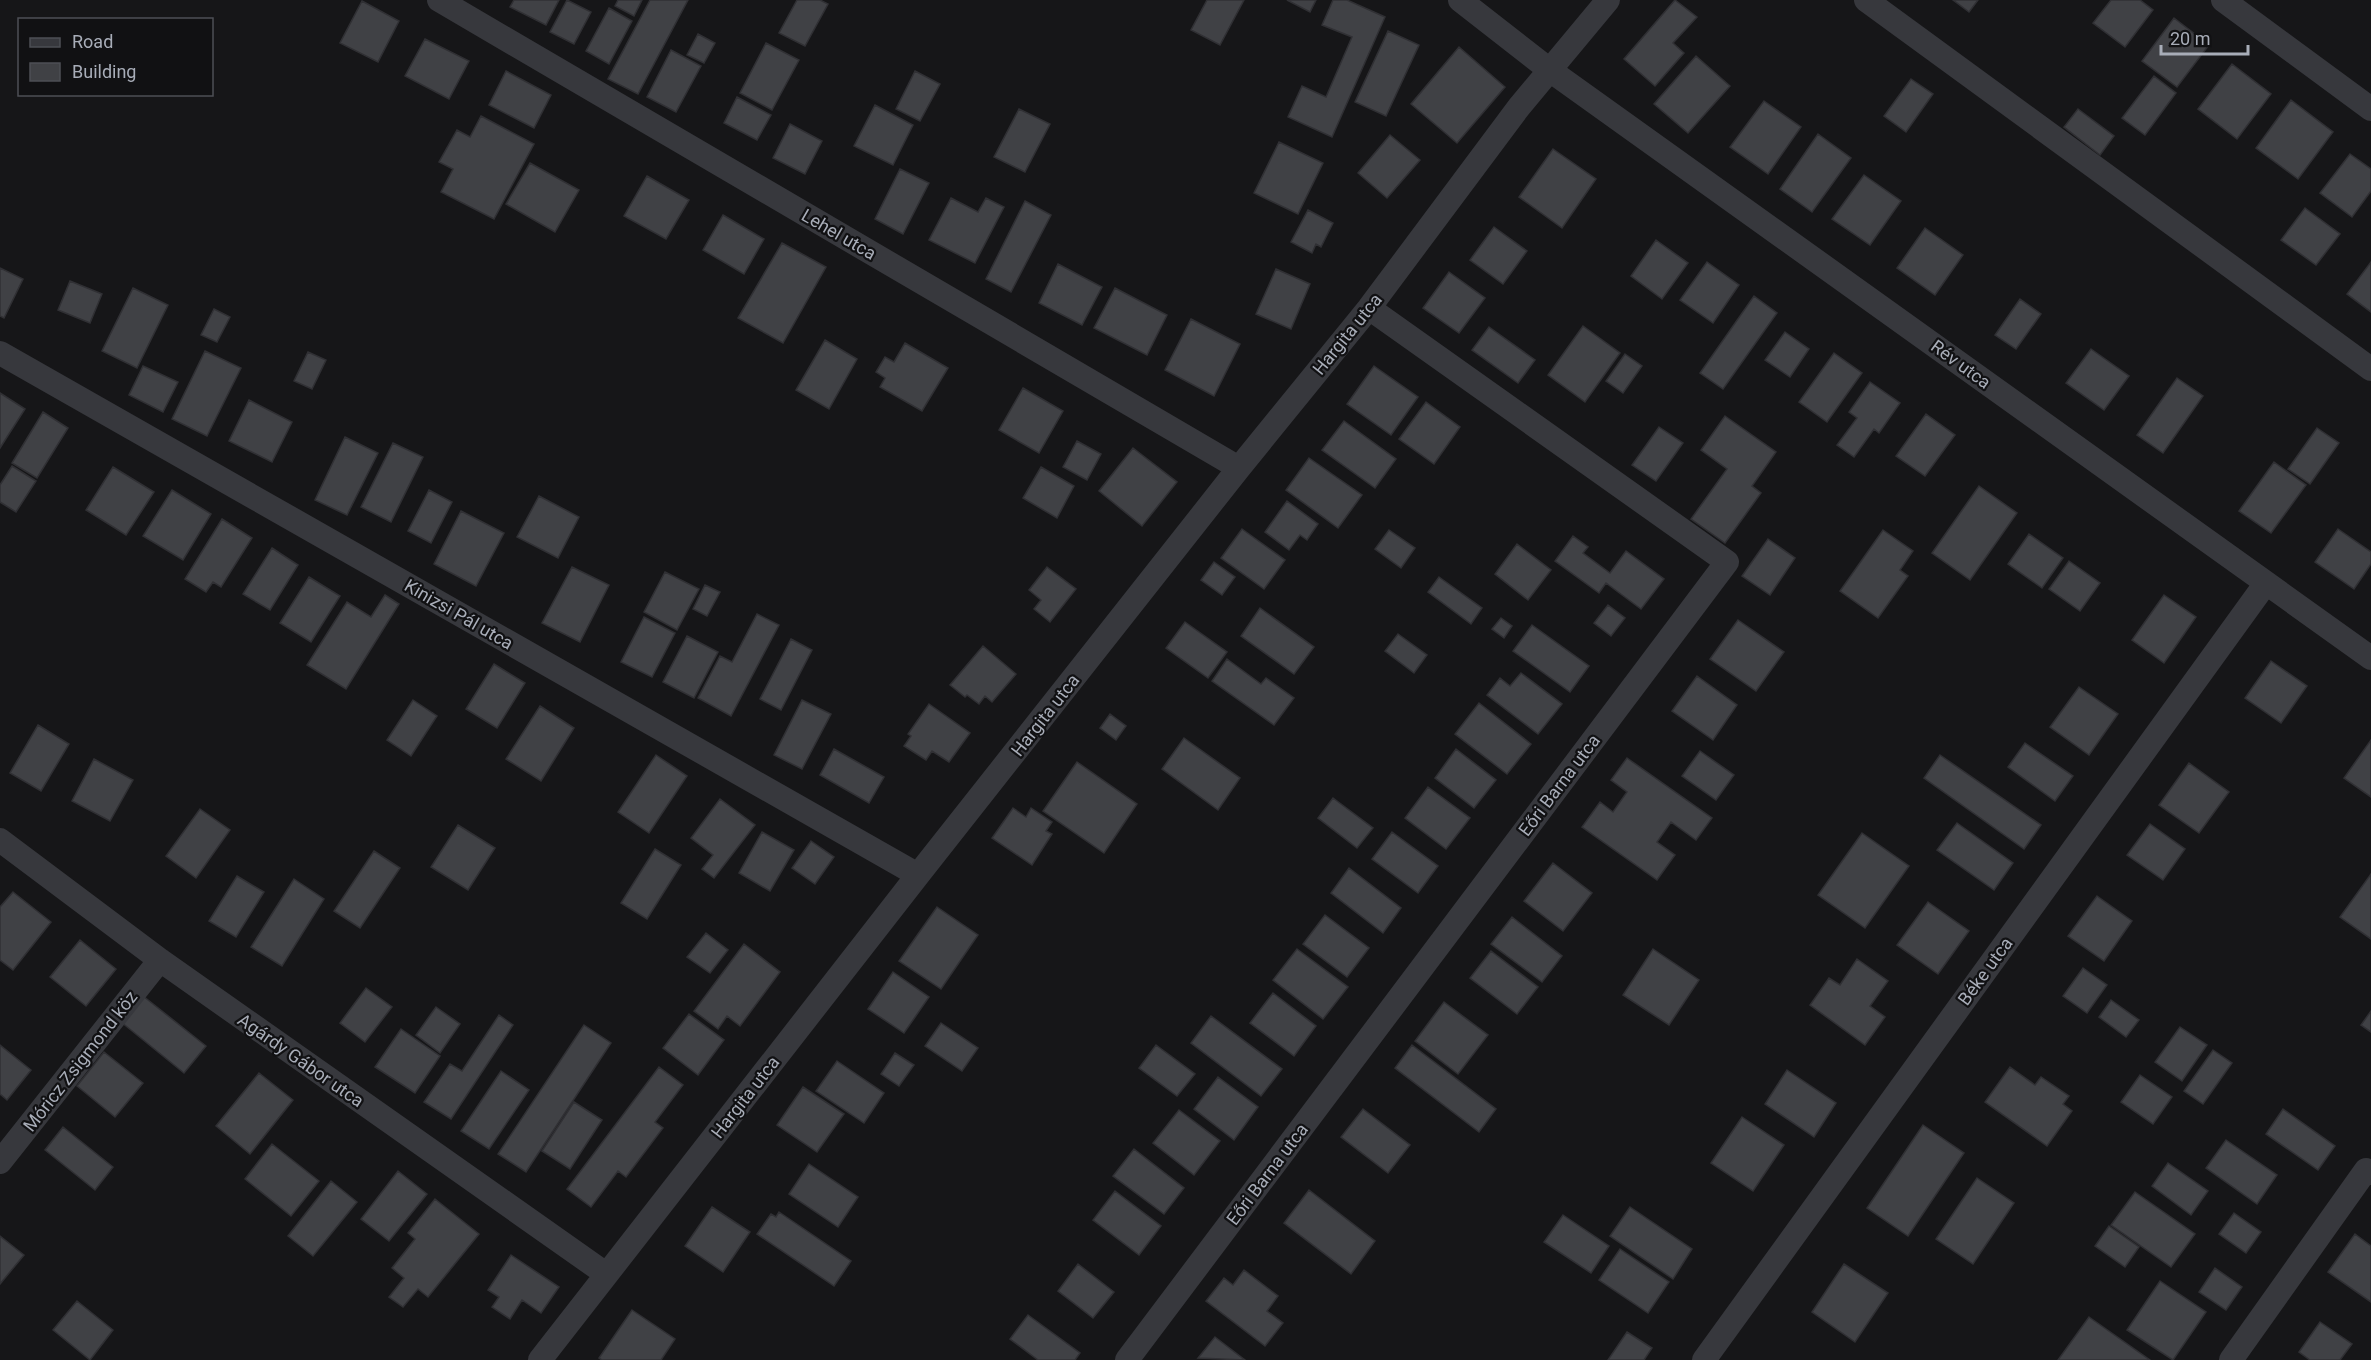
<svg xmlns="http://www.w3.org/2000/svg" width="2371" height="1360" viewBox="0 0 2371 1360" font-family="Roboto,sans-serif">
<rect width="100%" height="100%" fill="#161618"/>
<path fill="#404145" stroke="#303034" stroke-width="1.5" d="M514,0h45l-13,25 -36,-18z
M567,0l24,12 -17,32 -24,-12z
M618,0h24l-8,16 -19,-10z
M650,0h38l-50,94 -30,-15z
M797,0h23l8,4 -23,42 -26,-13z
M1207,0h37l-24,45 -29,-15z
M1287,0h29l-6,12z
M1333,0h14l38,17 -53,120 -44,-20 14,-31 24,11 26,-60 -30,-12z
M1675,0l22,17 -24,26 11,10 -29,33 -31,-27z
M1953,0h25l-9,12z
M2111,0h29l13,10 -28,37 -32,-24z
M362,1l37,20 -21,41 -38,-19z
M609,8l23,13 -23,43 -23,-13z
M2174,18l35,27 -32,42 -35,-26z
M1388,31l31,14 -33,71 -31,-14z
M698,34l17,9 -11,20 -17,-8z
M425,39l44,22 -20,38 -44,-23z
M766,43l33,17 -27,50 -32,-17z
M1459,47l46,40 -48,56 -46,-39z
M671,50l30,16 -25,46 -29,-15z
M1696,56l34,30 -42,47 -34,-29z
M2232,64l39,30 -34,45 -39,-30z
M506,71l45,24 -17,33 -45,-23z
M915,71l25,13 -20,37 -24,-12z
M2154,76l22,17 -31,42 -23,-17z
M1911,79l22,15 -27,38 -22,-16z
M737,97l34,18 -14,25 -33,-17z
M2291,100l42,32 -35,47 -42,-31z
M1764,101l37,26 -33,47 -38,-27z
M875,105l38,20 -20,40 -39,-19z
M1019,109l31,15 -25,48 -31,-15z
M2078,109l36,27 -14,19 -36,-28z
M481,116l53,28 -40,75 -53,-27 12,-23 -14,-7 18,-32 13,7z
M790,124l32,17 -17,33 -32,-16z
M1818,134l33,24 -39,54 -32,-23z
M1390,135l30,25 -33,38 -29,-25z
M1279,142l44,21 -25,51 -44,-21z
M1553,149l43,30 -34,49 -43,-31z
M2350,154l21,15v22l-19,26 -32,-24z
M530,163l49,27 -24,42 -49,-28z
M900,169l29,14 -26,51 -28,-15z
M1864,175l37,26 -31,44 -38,-26z
M647,176l42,24 -23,39 -42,-23z
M951,198l27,14 8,-14 18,9 -29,56 -46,-23z
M1025,201l26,14 -40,77 -25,-13z
M2305,208l35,26 -24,31 -35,-25z
M1308,210l25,13 -12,24 -5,-3 -4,9 -21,-11z
M723,215l41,24 -20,35 -41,-24z
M1494,227l33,24 -24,33 -33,-24z
M1925,228l38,27 -28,40 -38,-27z
M1656,240l32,23 -26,36 -31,-23z
M782,243l44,24 -43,76 -45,-25z
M1707,262l32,23 -26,38 -33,-23z
M2371,262v50l-24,-18z
M1058,264l44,23 -20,38 -43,-22z
M0,268l23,11 -19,39 -4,-2z
M1276,269l34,15 -19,45 -35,-15z
M1449,272l36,26 -26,35 -36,-25z
M70,281l32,13 -12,29 -32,-13z
M133,288l35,17 -31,63 -35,-17z
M1115,288l52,27 -20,40 -53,-27z
M1754,296l23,17 -54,76 -23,-16z
M2020,299l21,15 -25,35 -21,-14z
M214,309l16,8 -13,25 -16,-7z
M1191,319l49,25 -26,52 -49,-26z
M1583,326l37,27 -35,49 -37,-27z
M1489,327l46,33 -17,23 -46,-33z
M1785,332l24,17 -19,28 -25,-17z
M825,340l32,19 -28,50 -33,-19z
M905,343l43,25 -26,43 -42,-24 5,-9 -9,-6 9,-15 9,5z
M2091,349l38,27 -25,34 -38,-27z
M205,351l36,17 -34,68 -35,-17z
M308,352l18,8 -14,29 -18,-8z
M1834,353l28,20 -35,49 -28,-20z
M1625,354l17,12 -19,27 -17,-12z
M143,366l35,16 -15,30 -34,-17z
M1374,366l44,31 -27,38 -44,-31z
M2177,378l26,18 -40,57 -26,-18z
M1870,382l30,21 -21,30 -5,-4 -20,28 -17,-12 20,-27 -8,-6z
M1023,388l40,23 -24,42 -40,-23z
M0,393l25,16 -25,39z
M249,400l43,22 -20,40 -43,-21z
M1426,402l34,25 -26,37 -35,-25z
M43,412l25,16 -31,50 -25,-15z
M1926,414l29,21 -30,41 -29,-20z
M1725,416l51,36 -24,34 9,7 -36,50 -34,-24 36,-50 -26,-19z
M1344,421l52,38 -21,29 -53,-38z
M1659,427l24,16 -27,38 -24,-16z
M2317,428l22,15 -29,41 -22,-15z
M345,437l33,16 -31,62 -32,-15z
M1077,441l24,13 -14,26 -24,-13z
M393,443l30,14 -32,65 -30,-15z
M1133,448l44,34 -35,44 -43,-35z
M1309,458l53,37 -24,33 -52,-38z
M2274,462l32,23 -35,48 -32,-22z
M12,466l24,15 -20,31 -16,-10v-17z
M113,467l41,25 -28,43 -40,-25z
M1041,467l33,19 -17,32 -34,-20z
M1979,486l38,27 -47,67 -38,-27z
M172,490l39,24 -28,46 -40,-24z
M429,490l23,12 -21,41 -23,-12z
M539,496l40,21 -21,41 -41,-21z
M1287,501l31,23 -11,16 -7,-5 -11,15 -24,-18z
M461,511l43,22 -28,53 -42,-22z
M222,519l30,19 -31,49 -8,-5 -7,10 -21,-13z
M1242,529l43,31 -21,29 -43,-31z
M2338,529l33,23v12l-17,25 -39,-27z
M1389,530l26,18 -14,20 -26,-19z
M1883,530l30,21 -13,19 8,6 -30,42 -38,-27z
M2029,534l34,24 -21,30 -34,-24z
M1573,536l15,11 -5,6 27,20 16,-22 38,28 -23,30 -35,-26 -7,10 -44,-32z
M1768,539l27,19 -25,37 -28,-19z
M1517,544l34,26 -23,30 -33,-26z
M272,548l26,17 -28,45 -27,-16z
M2069,561l31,22 -20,28 -31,-22z
M1214,562l21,15 -13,18 -21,-15z
M572,567l37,18 -29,57 -38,-19z
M1047,567l29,22 -26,33 -16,-13 7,-9 -12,-10z
M665,572l34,17 -22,41 -33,-18z
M309,577l31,19 -29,46 -31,-19z
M1439,577l43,31 -11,16 -43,-32z
M705,585l15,7 -13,24 -14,-7z
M385,595l14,9 -53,85 -39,-24 40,-63 24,15z
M2164,595l32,22 -32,46 -32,-23z
M1608,605l17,13 -14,18 -17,-13z
M1260,608l54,39 -20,27 -53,-38z
M757,614l22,11 -48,91 -33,-18 22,-42 12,6z
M644,617l31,16 -23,44 -31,-15z
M1501,618l11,8 -8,12 -12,-9z
M1738,620l46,32 -28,39 -46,-32z
M1185,622l42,30 -19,26 -42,-30z
M1532,625l57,41 -19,26 -57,-41z
M1398,634l29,21 -13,18 -29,-22z
M687,636l31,16 -24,46 -31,-16z
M791,639l21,11 -31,60 -21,-11z
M983,646l33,28 -24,28 -7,-6 -6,8 -12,-9 -2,2 -15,-12z
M1227,659l34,25 5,-6 28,20 -20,27 -62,-44z
M2271,661l36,25 -26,37 -36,-25z
M494,664l31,19 -28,45 -31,-19z
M1521,673l41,31 -24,30 -51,-39 13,-17 10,8z
M1697,676l40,29 -24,35 -41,-29z
M2079,687l39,27 -29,41 -39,-28z
M413,700l24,16 -26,40 -24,-16z
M802,700l29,14 -29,55 -28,-14z
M1479,703l52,41 -24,30 -52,-40z
M929,704l41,29 -21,29 -17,-11 -6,9 -22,-14 7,-10 -3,-2z
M540,706l34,22 -33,53 -35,-22z
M1110,714l16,12 -10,14 -16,-12z
M38,725l31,19 -28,47 -31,-18z
M1184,738l56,40 -22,32 -56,-41z
M2371,740v57l-27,-19z
M2025,743l48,33 -18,25 -47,-34z
M834,749l50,28 -15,26 -49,-28z
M1456,749l40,31 -22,28 -39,-30z
M1700,751l34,24 -18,25 -34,-24z
M656,755l31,21 -38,57 -31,-21z
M1940,755l101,70 -17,24 -100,-71z
M1627,758l85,60 -16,22 -25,-18 -14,20 18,13 -18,25 -75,-53 18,-25 13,10 14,-20 -16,-12z
M94,759l39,21 -23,41 -38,-20z
M1077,762l60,42 -33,49 -61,-42z
M2189,763l40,29 -30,41 -40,-28z
M1428,787l42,31 -24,31 -41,-31z
M1333,798l40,30 -16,20 -39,-30z
M720,799l35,26 -41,53 -12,-9 11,-14 -22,-17z
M1013,808l13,9 5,-9 21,14 -6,9 6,3 -20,31 -40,-27z
M200,809l30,21 -34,48 -30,-22z
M1957,823l56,40 -19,27 -57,-40z
M2150,824l35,25 -22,31 -36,-25z
M458,825l37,23 -27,42 -37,-23z
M762,832l32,18 -24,41 -31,-18z
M1392,832l46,34 -20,27 -46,-34z
M1862,833l47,33 -44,62 -47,-33z
M811,841l23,16 -19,27 -23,-16z
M655,849l26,16 -34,54 -26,-16z
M374,851l26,17 -40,60 -26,-17z
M1553,863l39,30 -29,38 -39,-30z
M1349,868l52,40 -18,25 -52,-40z
M2371,874v65l-31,-22z
M237,876l27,16 -28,45 -27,-16z
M294,879l30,20 -42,67 -31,-19z
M13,892l38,30 -38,48 -13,-10v-53z
M2097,896l35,25 -28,40 -36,-25z
M1928,902l41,29 -31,43 -41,-29z
M937,907l41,28 -37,54 -42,-28z
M1325,915l44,33 -22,29 -44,-33z
M1512,917l50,39 -20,26 -51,-38z
M706,933l22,17 -18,23 -23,-16z
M80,940l36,29 -30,37 -36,-29z
M744,944l36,28 -40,54 -13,-10 -9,13 -24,-18z
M1297,949l51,38 -25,32 -50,-39z
M1653,949l46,31 -30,45 -46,-30z
M1491,951l47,36 -21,27 -47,-36z
M1857,959l31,22 -18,25 15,11 -20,28 -55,-40 19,-27 11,7z
M2083,968l24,17 -20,28 -24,-17z
M893,972l36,25 -25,36 -36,-24z
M366,988l26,19 -27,35 -25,-19z
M1273,993l43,33 -22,30 -44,-33z
M143,996l63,50 -22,27 -63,-51z
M2111,1000l28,20 -13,17 -27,-20z
M1444,1002l44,33 -30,39 -43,-33z
M436,1007l24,17 -20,29 -24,-18z
M2371,1011v21l-10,-7z
M689,1014l35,26 -26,35 -35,-27z
M499,1015l14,10 -62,94 -27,-17 26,-38 12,7z
M1211,1016l71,53 -21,27 -70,-53z
M941,1023l37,25 -16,23 -37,-25z
M584,1025l27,18 -85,129 -28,-18z
M2180,1027l27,18 -25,36 -27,-19z
M401,1029l39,27 -25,37 -40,-26z
M0,1045l31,25 -24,30 -7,-6z
M1156,1045l39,29 -18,22 -38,-28z
M1412,1045l84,64 -17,23 -84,-64z
M2213,1050l19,13 -29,41 -19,-13z
M104,1052l39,31 -28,34 -38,-31z
M895,1053l19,12 -15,21 -18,-12z
M837,1061l47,32 -20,30 -48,-32z
M659,1067l24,18 -28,37 8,6 -37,49 -8,-6 -27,36 -24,-18z
M2010,1067l25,18 6,-8 28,19 -6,8 9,7 -25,35 -62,-44z
M1787,1070l49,33 -22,34 -49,-33z
M501,1071l28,19 -40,59 -28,-18z
M259,1073l34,27 -43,54 -34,-28z
M2140,1075l32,22 -19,27 -32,-22z
M1218,1077l40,30 -24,33 -40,-31z
M803,1087l41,27 -27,38 -40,-27z
M574,1102l28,18 -32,49 -28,-18z
M1363,1109l47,36 -22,28 -47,-36z
M2283,1109l52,37 -17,24 -52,-36z
M1179,1110l41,31 -26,34 -41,-32z
M1742,1117l42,28 -31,46 -42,-28z
M1923,1125l41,28 -56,83 -41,-28z
M63,1127l50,40 -18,23 -50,-40z
M2226,1140l51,35 -20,29 -51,-36z
M272,1144l47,37 -28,35 -46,-37z
M1134,1149l50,39 -20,26 -51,-38z
M2168,1163l40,28 -17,24 -39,-29z
M809,1164l49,33 -20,30 -49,-33z
M398,1171l29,23 -38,47 -28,-22z
M1977,1178l37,25 -41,61 -37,-25z
M331,1181l26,21 -44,54 -25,-20z
M1309,1190l66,51 -24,33 -67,-51z
M1115,1191l46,35 -22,29 -46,-35z
M2135,1192l60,42 -24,33 -60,-42z
M435,1199l44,35 -51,63 -10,-8 -15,18 -14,-10 15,-19 -12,-10 23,-29 -7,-6z
M712,1207l38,25 -27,40 -38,-26z
M1630,1207l62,42 -19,30 -63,-43z
M779,1212l72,49 -17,25 -77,-52 14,-20 5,3z
M2234,1213l27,19 -15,21 -27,-19z
M1563,1215l46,31 -18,27 -47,-31z
M2109,1226l30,21 -14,20 -30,-21z
M2355,1234l16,12v56l-43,-30z
M0,1236l24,19 -24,29z
M1620,1249l49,33 -21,31 -49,-33z
M511,1255l48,32 -18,26 -19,-13 -12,19 -18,-12 7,-10 -11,-7z
M1078,1264l36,28 -21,26 -35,-27z
M1844,1264l44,29 -33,49 -43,-30z
M2215,1268l27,19 -16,23 -27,-18z
M1244,1270l34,26 -11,15 16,12 -18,23 -59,-45 18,-23 9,7z
M2160,1281l46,31 -33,48 -46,-30z
M77,1301l36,29 -23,30 -37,-30z
M632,1310l43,29 -14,21h-59l-3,-2z
M1028,1315l52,38 -5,7h-37l-28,-21z
M2089,1317l61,43h-92z
M2320,1322l32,22 -12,16h-30l-11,-8z
M1627,1332l25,16 -8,12h-36z
M1215,1337l30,23 -47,-2z"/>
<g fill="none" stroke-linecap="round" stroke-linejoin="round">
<path stroke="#37383d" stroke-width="24" d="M439,0l800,468
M1460,0l91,71 820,587
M1866,0l505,369
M2223,0l148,109
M0,353l918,522
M0,840l160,120 446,314
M0,1162l160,-202
M540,1360l378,-485 321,-407 130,-160 150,-201 89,-107
M1127,1360l600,-798 -358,-254
M1704,1360l562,-777
M2231,1360l135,-190 5,3"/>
</g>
<g text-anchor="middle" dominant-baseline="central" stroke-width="4.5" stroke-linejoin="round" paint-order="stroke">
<g font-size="18" fill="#a8adb8" stroke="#111113">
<text transform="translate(839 234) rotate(30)">Lehel utca</text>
<text transform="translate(1347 334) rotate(-51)">Hargita utca</text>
<text transform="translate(1961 364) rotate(36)">Rév utca</text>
<text transform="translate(459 614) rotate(30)">Kinizsi Pál utca</text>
<text transform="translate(1045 715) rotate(-52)">Hargita utca</text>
<text transform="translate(1559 785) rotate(-53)">Eőri Barna utca</text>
<text transform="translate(1985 971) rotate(-54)">Béke utca</text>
<text transform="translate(301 1060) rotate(35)">Agárdy Gábor utca</text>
<text transform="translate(80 1061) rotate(-52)">Móricz Zsigmond köz</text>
<text transform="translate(745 1097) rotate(-52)">Hargita utca</text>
<text transform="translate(1267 1174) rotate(-53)">Eőri Barna utca</text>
</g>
</g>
<rect x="18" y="18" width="195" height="78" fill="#111113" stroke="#4d4f55" stroke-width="1.5"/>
<rect x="30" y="38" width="30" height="9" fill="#37383d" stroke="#4d4f55" stroke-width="1.5"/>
<text x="72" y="48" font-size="18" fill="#a8adb8">Road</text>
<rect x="30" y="63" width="30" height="18" fill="#404145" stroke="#4d4f55" stroke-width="1.5"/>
<text x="72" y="78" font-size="18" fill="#a8adb8">Building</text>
<path d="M2161 45v9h87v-9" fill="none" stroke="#a8adb8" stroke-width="3"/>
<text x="2170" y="45" font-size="18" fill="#a8adb8" stroke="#111113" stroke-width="4.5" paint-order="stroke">20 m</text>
</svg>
